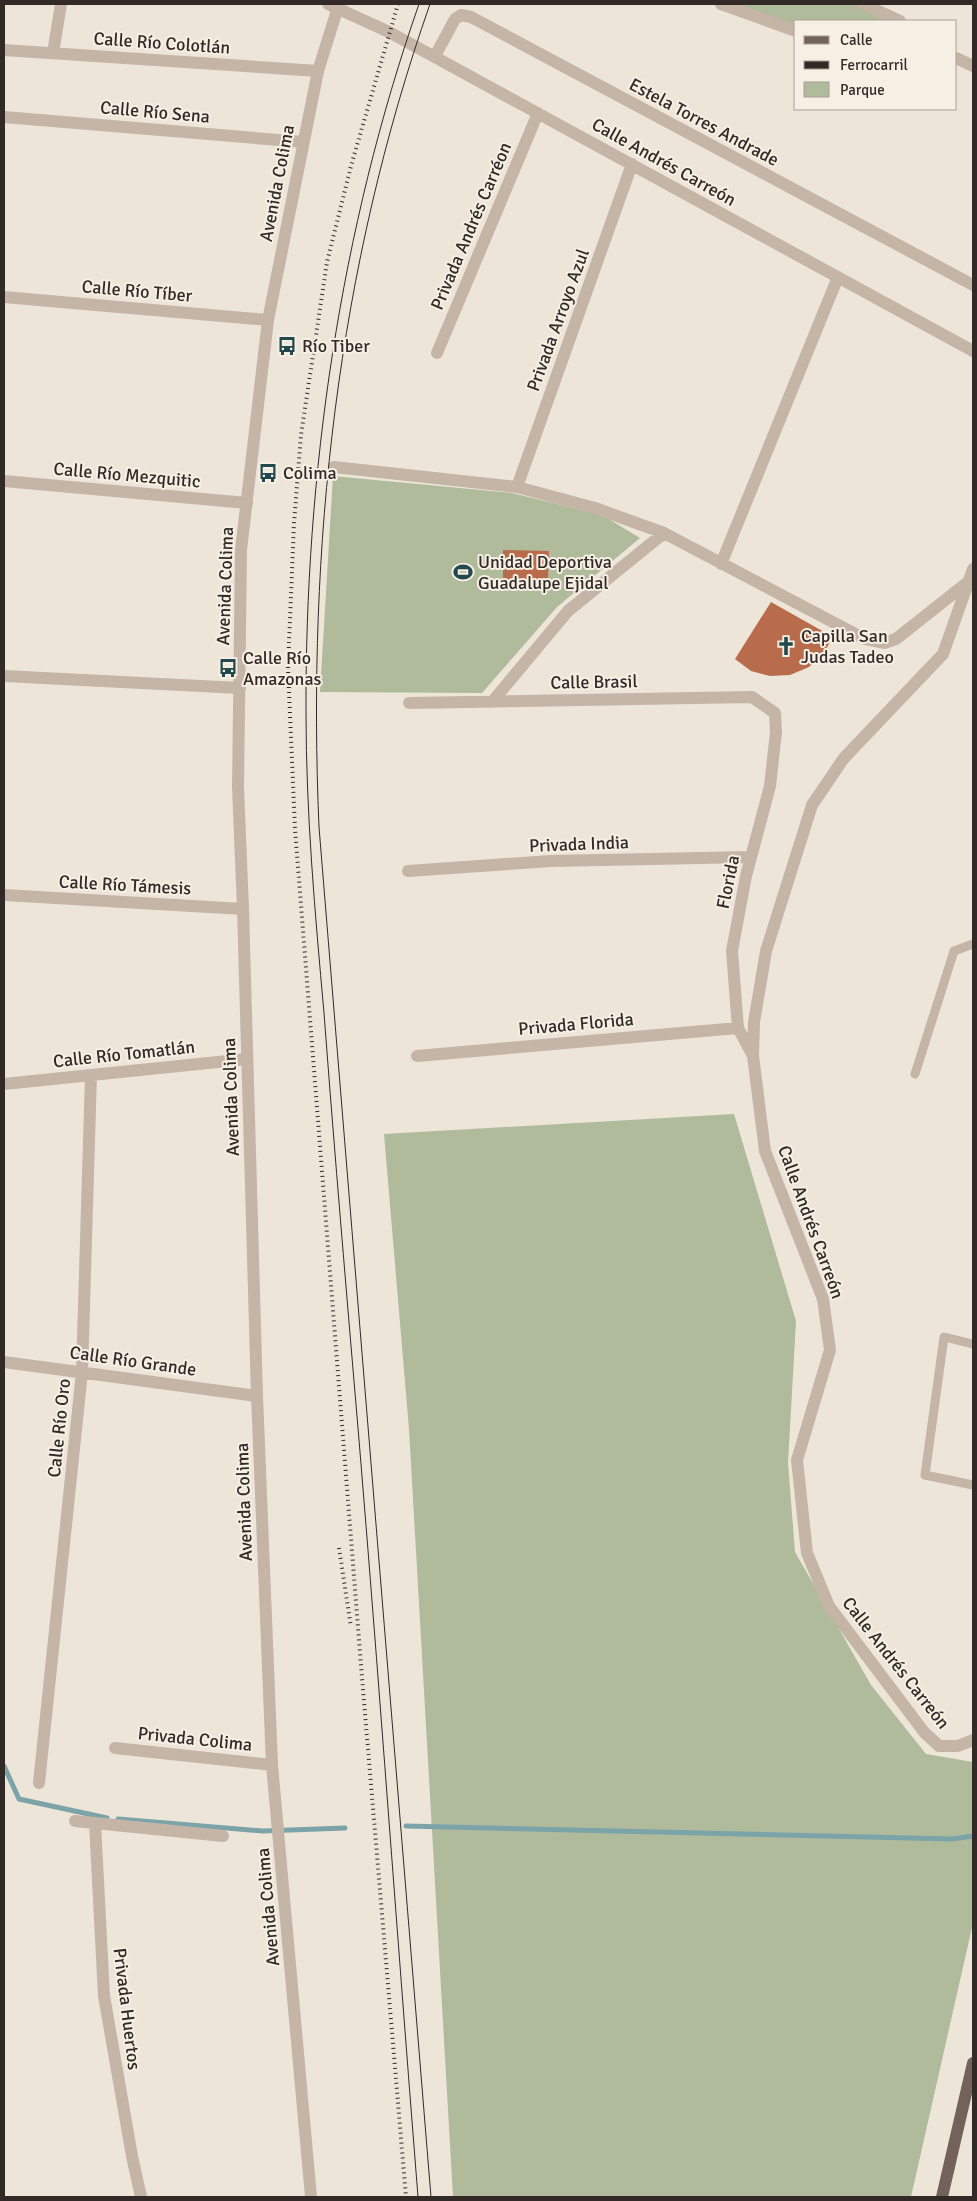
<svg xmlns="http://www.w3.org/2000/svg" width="977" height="2201" viewBox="0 0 977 2201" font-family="Signika,sans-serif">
<rect width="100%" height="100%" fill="#eee5d9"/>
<path fill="#afbb9b" d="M725,4h133l38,17h-100v8z
M333,476l179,17 90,22 38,23 -83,69 -75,86 -162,-1z
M734,1114l62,207 -8,142 7,89 76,133 55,69 47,8v161l-62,274h-458l-44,-768 -25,-295z"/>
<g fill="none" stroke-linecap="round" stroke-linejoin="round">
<path stroke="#7ba4a8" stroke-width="5" d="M4,1766l15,33 88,19
M118,1819l145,12 82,-3
M406,1826l546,13 21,-3"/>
</g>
<path fill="#b96c4c" d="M503,550l46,1 -1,29 -45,-1z
M771,602l62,35 -10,17 -14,13 -19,8 -20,1 -19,-5 -16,-12z"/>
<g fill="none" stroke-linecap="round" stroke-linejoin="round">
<path stroke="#c4b5a6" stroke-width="9" d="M915,1074l39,-123 19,-7
M973,1344l-29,-7 -19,138 48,10"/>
<path stroke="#c4b5a6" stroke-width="12" d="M328,4l61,28 584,319
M721,4l75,27
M863,4l37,17
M4,50l314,21
M53,53l8,-49
M435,56l20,-37 6,-4 10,2 502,268
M956,58l17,8
M4,117l299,25
M4,297l264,23
M437,353l101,-240
M334,467l183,20 78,21 69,25 201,106 19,4 12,-4 72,-57
M4,481l243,22
M517,487l115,-323
M721,564l117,-287
M973,569l-30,85 -99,104 -32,47 -46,146 -12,71 -1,34 12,95 58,148 7,51 -33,110 10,93 22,53 95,126 15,14h19l15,-6
M4,676l236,12
M492,702l76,-91 96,-78
M409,703l343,-6 23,16 1,19 -6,54 -24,90 -14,75 6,77 15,28
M408,871l143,-10 200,-4
M4,895l239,14
M417,1056l321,-28
M4,1084l243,-25
M4,1362l253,34
M115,1748l157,17
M39,1783l43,-411 9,-297
M75,1821l148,15
M95,1823l9,173 28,160 9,41"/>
<path stroke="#c4b5a6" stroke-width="12" d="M311,2197l-39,-432 -15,-369 -14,-487 -5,-122 3,-237 27,-230 50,-249 21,-67"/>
<path stroke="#726259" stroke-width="12" d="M942,2197l31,-134"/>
<path stroke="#312a26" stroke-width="1" d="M430,4c-93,265 -123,543 -111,823l112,1370
M418,2197c-23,-288 -43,-576 -68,-863 -9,-107 -18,-214 -26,-321 -9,-100 -18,-200 -18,-300 -1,-239 34,-483 113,-709"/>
<path stroke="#312a26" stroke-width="4" stroke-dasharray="1 4" stroke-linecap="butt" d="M398,4l-47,162 -24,96 -26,173 -7,88 -6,145 7,161 67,849 44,519
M339,1548l12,79"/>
</g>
<defs>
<g id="bus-bare" transform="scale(1.5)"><path d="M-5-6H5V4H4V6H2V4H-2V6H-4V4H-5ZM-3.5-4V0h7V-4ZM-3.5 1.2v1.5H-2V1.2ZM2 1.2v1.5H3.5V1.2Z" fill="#21494e" stroke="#f6efe4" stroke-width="2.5" paint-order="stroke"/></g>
<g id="stadium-bare" transform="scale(1.5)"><path d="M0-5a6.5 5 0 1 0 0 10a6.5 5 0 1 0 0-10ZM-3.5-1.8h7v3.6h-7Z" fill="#21494e" stroke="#f6efe4" stroke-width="2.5" paint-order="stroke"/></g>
<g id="church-bare" transform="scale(1.5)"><path d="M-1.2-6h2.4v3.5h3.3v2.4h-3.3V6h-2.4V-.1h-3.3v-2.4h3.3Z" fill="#21494e" stroke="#f6efe4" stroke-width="2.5" paint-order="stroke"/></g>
</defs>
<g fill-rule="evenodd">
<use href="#bus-bare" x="287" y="346"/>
<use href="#bus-bare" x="268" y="473"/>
<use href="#stadium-bare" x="463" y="572"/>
<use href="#church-bare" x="786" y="646"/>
<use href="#bus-bare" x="228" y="668"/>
</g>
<g text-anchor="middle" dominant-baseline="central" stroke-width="4" stroke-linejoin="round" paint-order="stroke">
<g font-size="18" fill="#312a26" stroke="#f6efe4">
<text transform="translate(162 43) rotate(4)">Calle Río Colotlán</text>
<text transform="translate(155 112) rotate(5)">Calle Río Sena</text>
<text transform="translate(704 122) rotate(28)">Estela Torres Andrade</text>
<text transform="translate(664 162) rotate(29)">Calle Andrés Carreón</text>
<text transform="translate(277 183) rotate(-79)">Avenida Colima</text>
<text transform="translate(471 226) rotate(-67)">Privada Andrés Carréon</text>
<text transform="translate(137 291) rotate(5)">Calle Río Tíber</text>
<text transform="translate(558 320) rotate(-70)">Privada Arroyo Azul</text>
<text transform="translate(127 475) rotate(5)">Calle Río Mezquitic</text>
<text transform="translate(225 586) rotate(-88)">Avenida Colima</text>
<text transform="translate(594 682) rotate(-1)">Calle Brasil</text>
<text transform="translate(579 844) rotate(-2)">Privada India</text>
<text transform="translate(728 882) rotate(-78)">Florida</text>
<text transform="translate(125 885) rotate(3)">Calle Río Támesis</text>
<text transform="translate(576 1024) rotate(-5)">Privada Florida</text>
<text transform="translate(124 1054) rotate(-6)">Calle Río Tomatlán</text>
<text transform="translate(231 1097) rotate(-92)">Avenida Colima</text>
<text transform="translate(811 1222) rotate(70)">Calle Andrés Carreón</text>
<text transform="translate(133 1361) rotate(8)">Calle Río Grande</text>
<text transform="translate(59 1428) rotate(-84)">Calle Río Oro</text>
<text transform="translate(244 1502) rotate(-92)">Avenida Colima</text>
<text transform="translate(896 1663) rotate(52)">Calle Andrés Carreón</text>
<text transform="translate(195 1739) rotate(6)">Privada Colima</text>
<text transform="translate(268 1907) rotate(-95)">Avenida Colima</text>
<text transform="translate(127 2009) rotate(83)">Privada Huertos</text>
</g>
<g font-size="18" fill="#312a26" stroke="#f6efe4" text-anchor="start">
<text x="302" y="346">Río Tiber</text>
<text x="283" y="473">Colima</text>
<text x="478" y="562">Unidad Deportiva<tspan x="478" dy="21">Guadalupe Ejidal</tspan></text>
<text x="801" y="636">Capilla San<tspan x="801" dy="21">Judas Tadeo</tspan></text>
<text x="243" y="658">Calle Río<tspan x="243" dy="21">Amazonas</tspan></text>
</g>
</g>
<rect width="977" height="2201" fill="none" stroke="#312a26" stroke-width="10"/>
<rect x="794" y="20" width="162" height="90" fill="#f6efe4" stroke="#a7a098"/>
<rect x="804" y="36" width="25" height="8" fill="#726259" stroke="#a7a098"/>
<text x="840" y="45" font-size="15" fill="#312a26">Calle</text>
<rect x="804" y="61" width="25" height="8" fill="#312a26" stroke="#a7a098"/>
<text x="840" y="70" font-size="15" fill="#312a26">Ferrocarril</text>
<rect x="804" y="82" width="25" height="15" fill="#afbb9b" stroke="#a7a098"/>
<text x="840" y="95" font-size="15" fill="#312a26">Parque</text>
</svg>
